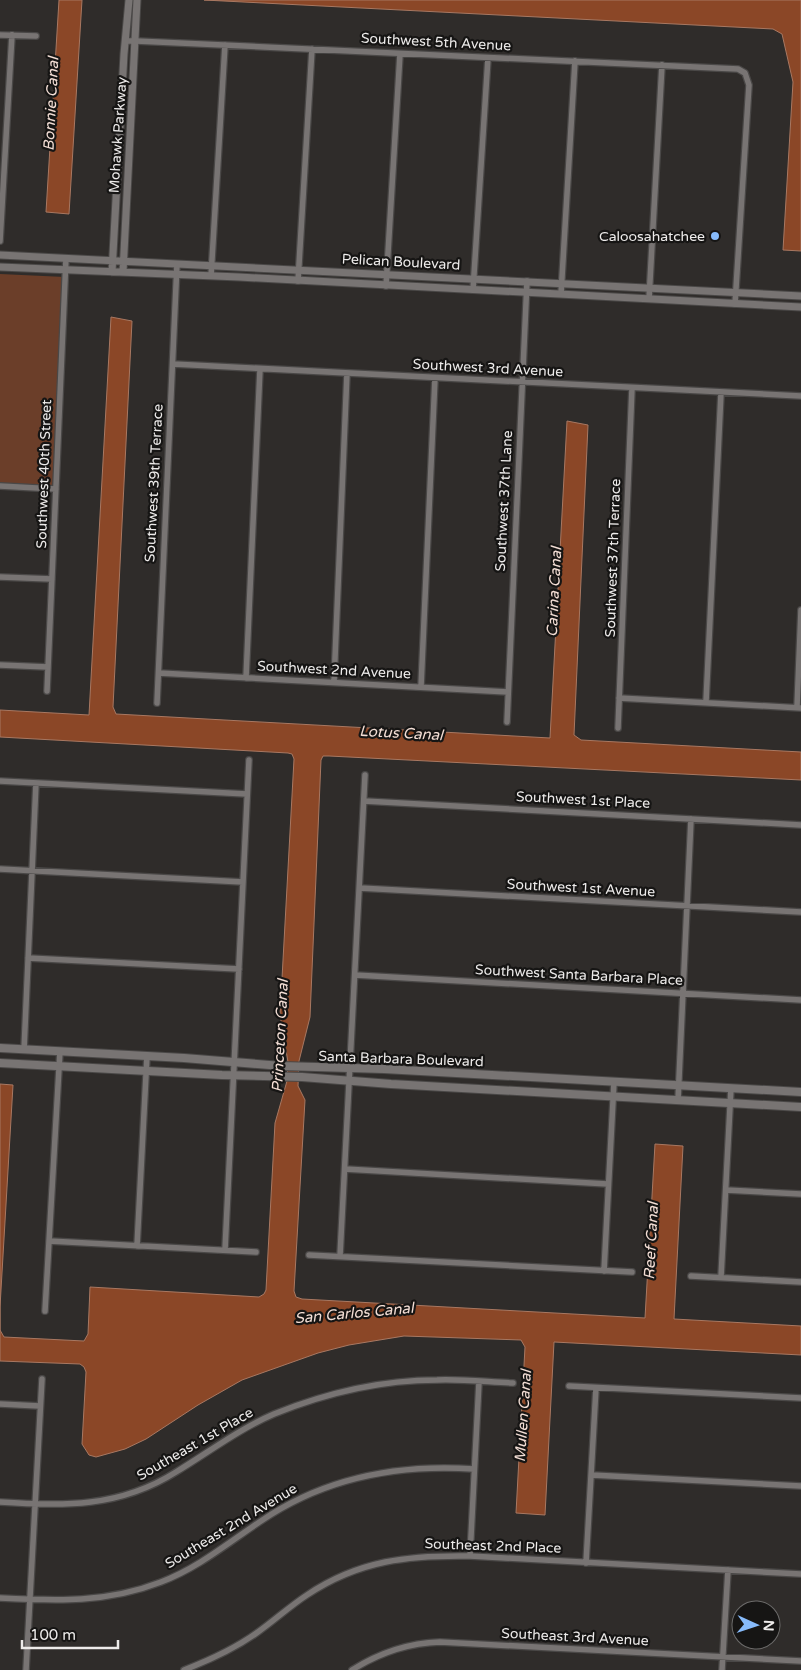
<svg xmlns="http://www.w3.org/2000/svg" width="801" height="1670" viewBox="0 0 801 1670" font-family="'Varela Round',sans-serif">
<rect width="100%" height="100%" fill="#2f2c2a"/>
<path fill="#6b3e29" d="M0,274l65,3 -9,212 -56,-3z"/>
<path fill="#8b4727" stroke="#a87862" d="M59,0h23l-13,214 -23,-2z
M204,0h597v251l-18,-1 10,-168 -11,-48 -9,-5z
M111,317l21,4 -19,386 3,7 434,24 17,-317 21,4 -14,310 7,5 220,12v28l-472,-24h-6l-2,4 -11,257 -11,44 -1,25 7,14 -11,191 2,6 6,2 343,19 10,-174 28,2 -9,173 127,7v29l-247,-13 -9,173 -29,-2 9,-166 -4,-7 -117,-4 -55,9 -31,8 -76,27 -44,25 -52,34 -21,10 -29,8 -7,-2 -7,-11 4,-72 -2,-5 -4,-3 -80,-3v-277l13,1 -13,222v23l4,7 80,4 4,-7 2,-47 169,10 5,-3 2,-4 9,-167 12,-42 1,-19 -8,-47 14,-256 -2,-5 -4,-1 -288,-16v-27l89,5z"/>
<g fill="none" stroke-linecap="round" stroke-linejoin="round">
<g stroke="#4a4847" stroke-width="8">
<path id="minor" d="M0,35l36,1
M125,41h11l602,28 7,4 4,12 -14,219
M0,241l12,-206
M211,276l14,-231
M298,281l14,-232
M386,286l14,-232
M473,290l15,-232
M561,294l14,-233
M649,299l13,-234
M173,364l628,32
M0,486l56,3
M0,577l52,2
M0,665l48,2
M159,673l349,19
M246,678l14,-309
M334,682l13,-309
M421,687l14,-309
M47,691l19,-433
M619,698l182,10
M706,702l15,-309
M157,703l20,-439
M797,707l4,-97
M507,722l20,-441
M618,728l14,-340
M0,781l247,13
M364,801l437,24
M0,869l243,13
M360,888l441,24
M28,958l211,11
M355,975l446,25
M24,1050l12,-267
M678,1100l13,-281
M345,1169l263,15
M726,1190l75,4
M49,1241l207,11
M137,1246l10,-190
M225,1250l24,-490
M309,1255l323,17
M340,1256l25,-481
M604,1271l10,-189
M691,1276l110,6
M721,1277l10,-189
M45,1311l15,-260
M569,1386l232,12
M0,1404l40,2
M592,1475l209,11
M0,1502c64,4 119,6 176,-30 33,-20 63,-43 98,-58 52,-21 107,-34 163,-34 25,-1 51,2 76,3
M470,1556l9,-174
M586,1563l10,-175
M0,1598c57,3 107,5 161,-16 37,-14 67,-39 100,-61 63,-43 138,-57 213,-52
M26,1670l16,-291
M184,1670c26,-10 52,-22 74,-38 17,-12 32,-26 49,-37 52,-35 103,-40 163,-39l331,18
M352,1670c27,-17 56,-27 88,-28l361,19
M722,1670l6,-100"/>
</g>
<g stroke="#4a4847" stroke-width="9">
<path id="tertiary" d="M0,255l801,41
M0,267l239,10 562,30
M112,272l12,-218 5,-54
M123,272l14,-272"/>
</g>
<g stroke="#4a4847" stroke-width="10">
<path id="secondary" d="M0,1048l184,10 98,8 102,3 417,23
M0,1063l222,12 80,2 89,7 410,23"/>
</g>
<use href="#minor" stroke="#787473" stroke-width="5.5"/>
<use href="#tertiary" stroke="#787473" stroke-width="7"/>
<use href="#secondary" stroke="#787473" stroke-width="8"/>
</g>
<circle fill="#87bbfb" stroke="#161514" stroke-width="2" cx="715" cy="236" r="5"/>
<g text-anchor="middle" dominant-baseline="central" stroke-width="4.5" stroke-linejoin="round" paint-order="stroke">
<g font-size="14" fill="#edebea" stroke="#161514">
<text transform="translate(436 42) rotate(3)">Southwest 5th Avenue</text>
<text transform="translate(118 135) rotate(-86)">Mohawk Parkway</text>
<text transform="translate(401 262) rotate(3)">Pelican Boulevard</text>
<text transform="translate(488 368) rotate(3)">Southwest 3rd Avenue</text>
<text transform="translate(44 474) rotate(-88)">Southwest 40th Street</text>
<text transform="translate(154 483) rotate(-87)">Southwest 39th Terrace</text>
<text transform="translate(504 501) rotate(-87)">Southwest 37th Lane</text>
<text transform="translate(613 558) rotate(-88)">Southwest 37th Terrace</text>
<text transform="translate(334 670) rotate(3)">Southwest 2nd Avenue</text>
<text transform="translate(583 800) rotate(3)">Southwest 1st Place</text>
<text transform="translate(581 888) rotate(3)">Southwest 1st Avenue</text>
<text transform="translate(579 975) rotate(3)">Southwest Santa Barbara Place</text>
<text transform="translate(401 1059) rotate(2)">Santa Barbara Boulevard</text>
<text transform="translate(195 1444) rotate(-30)">Southeast 1st Place</text>
<text transform="translate(231 1526) rotate(-31)">Southeast 2nd Avenue</text>
<text transform="translate(493 1546) rotate(2)">Southeast 2nd Place</text>
<text transform="translate(575 1637) rotate(3)">Southeast 3rd Avenue</text>
</g>
<g font-size="14" fill="#edebea" stroke="#161514" text-anchor="end">
<text x="705" y="236">Caloosahatchee</text>
</g>
<g font-size="15" font-style="italic" fill="#f3ded5" stroke="#161514">
<text transform="translate(51 104) rotate(-87)">Bonnie Canal</text>
<text transform="translate(554 592) rotate(-87)">Carina Canal</text>
<text transform="translate(401 733) rotate(3)">Lotus Canal</text>
<text transform="translate(280 1036) rotate(-87)">Princeton Canal</text>
<text transform="translate(651 1241) rotate(-87)">Reef Canal</text>
<text transform="translate(354 1313) rotate(-5)">San Carlos Canal</text>
<text transform="translate(523 1416) rotate(-86)">Mullen Canal</text>
</g>
</g>
<g transform="translate(756 1625) rotate(93)"><circle r="24" fill="#161514" stroke="#6c6b6a"/>
<path d="M0-4L9 19L0 12L-9 19Z" fill="#87bbfb"/>
<text y="-8" font-size="14" font-weight="bold" text-anchor="middle" fill="#edebea">N</text>
</g>
<path d="M22 1640v8h96v-8" fill="none" stroke="#edebea" stroke-width="2.5"/>
<text x="30" y="1640" font-size="15" fill="#edebea" stroke="#161514" stroke-width="4" paint-order="stroke">100 m</text>
</svg>
